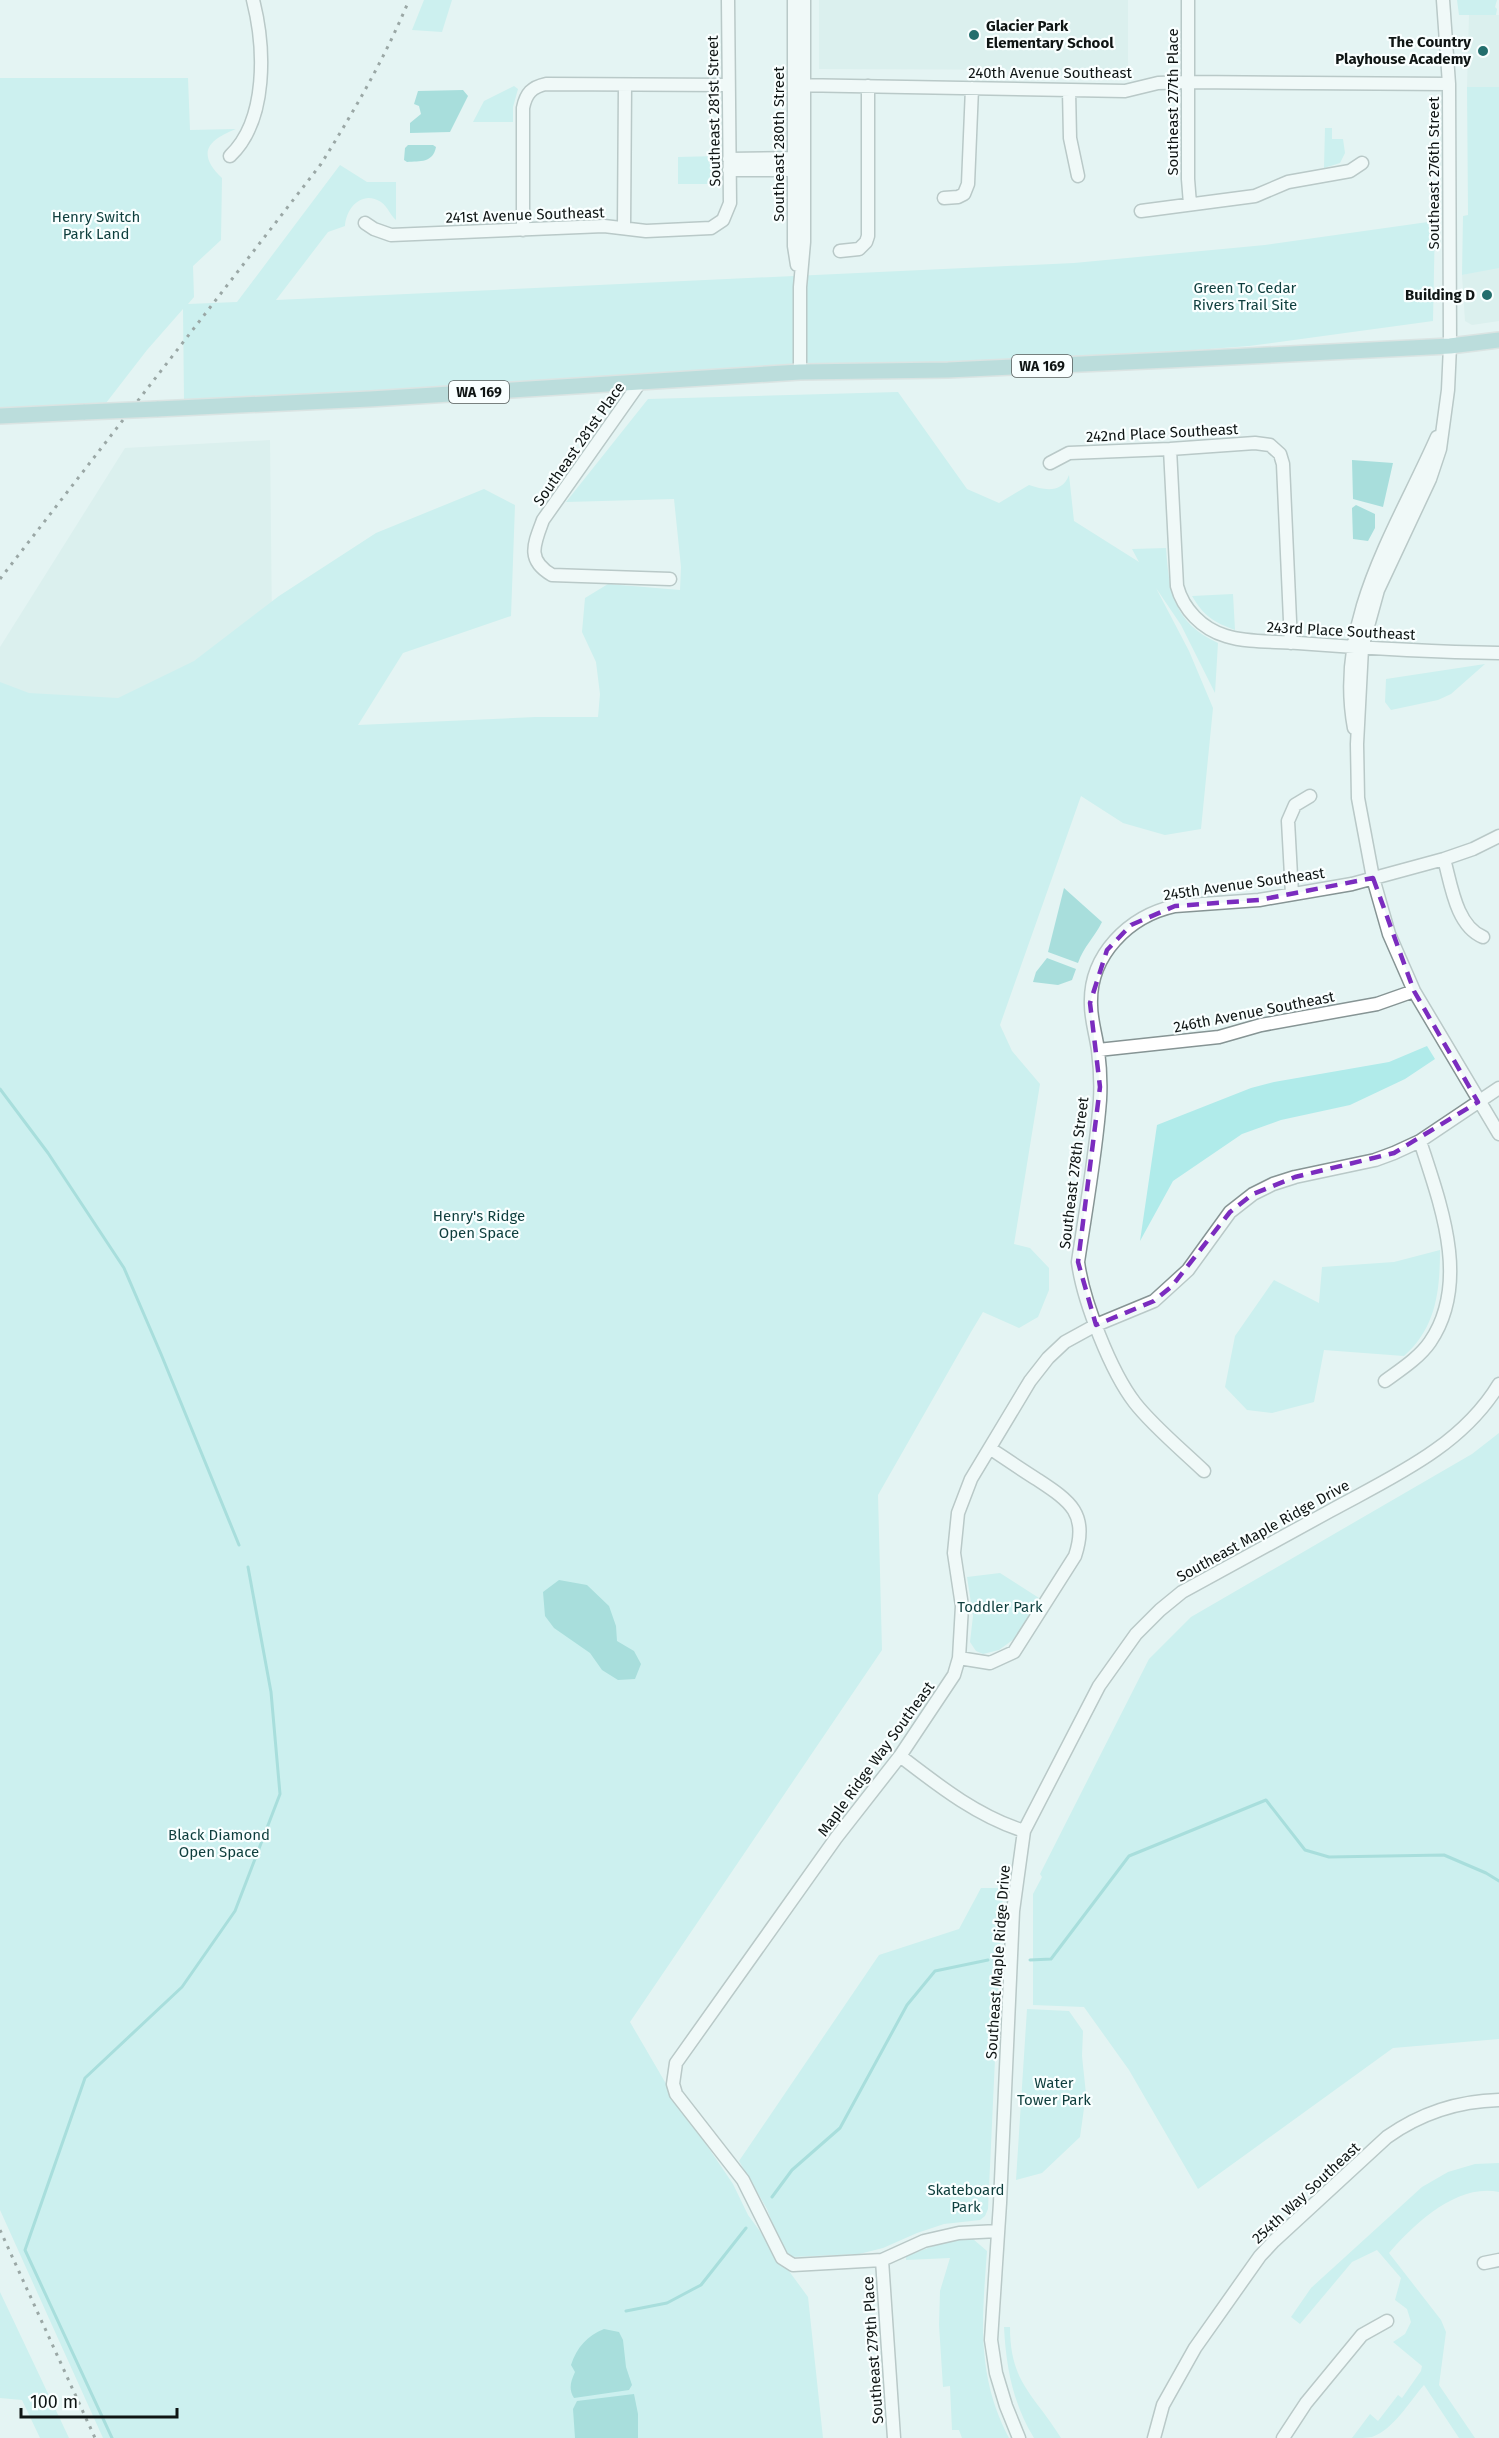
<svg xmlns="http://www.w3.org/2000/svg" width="1499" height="2438" viewBox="0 0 1499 2438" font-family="'Fira Sans',sans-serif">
<rect width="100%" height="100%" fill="#e4f4f3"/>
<path fill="#d1eae9" d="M819,0h309v70l-309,-1z
M1469,15h30v72h-32z
M1499,267v54l-27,4 -7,-4 -3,-46z
M270,440l3,283 -273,-14v-62l125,-199z"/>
<path fill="#b0ebea" d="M424,0h28l-10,32 -30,-2z
M1457,0h40l-2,7 2,2 -1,6h-37z
M0,78h188l2,52 46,-1c-28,11 -40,24 -14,49l-1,62 -28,26 1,31 -6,7 49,-2 103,-137 27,17h29v38c-6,-5 -8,-13 -15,-18 -19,-12 -35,6 -36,24l-17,6 -52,68 798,-37 191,-18 170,-24 -2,100 -184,25 -147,11 -918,43 -1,-91 -36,41 -41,53 -106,6z
M514,86l4,3 -5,18v15h-40l11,-21z
M1467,87h32v181l-37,7 1,-59 5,-1z
M1325,128h7v11h11l2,14 -5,10 -16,5z
M718,156v28h-40v-27z
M898,392l69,97 32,14 30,-18c15,5 33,9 40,-10l5,46 65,41 -7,-13 34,-1c3,44 8,75 52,95l-3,50 -34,-68 -25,-37 33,63 24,57 -12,121 -36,6 -42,-12 -42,-27 -81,229 12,26 28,33 -26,160 16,4 19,20v22l-11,27 -19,11 -36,-16 -12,20 -93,163 4,155 -252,372 42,72 61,90 15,31 60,82 15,141h-720l-103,-228v-1528l29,11 89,5 76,-37 85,-65 97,-63 108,-44 31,16 -4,111 -108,37 -45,72 177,-8h63l2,-23 -4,-32 -14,-30 3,-34 23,-14 72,6 1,-23 -7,-68 -108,3 82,-103z
M1233,594l2,36c-22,-8 -31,-14 -43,-34z
M1485,664l-34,30 -13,6 -47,10 -6,-8 1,-23z
M1427,1046l8,13 -30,20 -55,26 -69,15 -39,14 -69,47 -33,60 17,-116 94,-37 23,-6 115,-20z
M1440,1250c0,41 -4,78 -36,106l-80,-6 -10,52 -42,11 -25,-3 -22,-23 10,-51 39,-56 45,23 3,-36 72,-5z
M1499,1433v606l-106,9 -195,141 -69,-119 -45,-63 -51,-2v-111l9,-17 -2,-3 109,-215 42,-42 281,-163z
M1000,1573l39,25 -25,41 -15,11 -16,4 -7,-3 -6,-9 3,-26 -6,-39z
M981,1888h22l-15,321 -3,7 -5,4 -36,4 -27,9 -34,15 -24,6 -67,3 -11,-10 -14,-38 -28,-48 140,-206 80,-26z
M1027,2009l42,2 14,20 -1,25 4,38 -6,43 -38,36 -26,7z
M1499,2163v29c-42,-9 -85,32 -110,61l52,67 5,12 -7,53 36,53h-16l-35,-53c-15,17 -30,44 -52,52 -5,1 -14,1 -20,1l18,-24 8,7 20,-26 4,3 19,-27 1,-5 -29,-24 12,-8 6,-12 -4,-13 -12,-9 6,-22 -24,-28 -25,12 -52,62 -9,-7 20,-29 111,-101 26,-15 27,-8z
M964,2239h9l14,12c-5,69 -11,124 22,187h-47l-3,-8h-7l-2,-44 -7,1 -4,-62 1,-34 10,-33 -44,2v-4l33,-12z
M0,2292l69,146h-29l-18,-38 -22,-2z
M1004,2327h6c0,57 25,68 51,111h-27c-21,-34 -28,-71 -30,-111z"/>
<path fill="#5fc4c2" d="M463,90l5,6 -18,36 -40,1v-10l11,-9 -2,-8 -5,-2 4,-13z
M408,145h25l3,2c-3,16 -16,14 -29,15l-3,-2 1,-12z
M1352,460l41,3 -10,44 -30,-8z
M1356,505l19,9v14l-7,13 -15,-2 -1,-31z
M1064,888l38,34c-8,16 -18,24 -24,41l-30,-11z
M1047,958l29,11 -4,11 -14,5 -25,-3 3,-10z
M559,1580l28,5 22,21 7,20 1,15 17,10 7,13 -6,15 -17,1 -16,-10 -12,-17 -36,-25 -9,-12 -2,-24z
M604,2329l15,3 4,8 3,27 6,18 -3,5 -55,8c-6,-9 -3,-17 1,-26l-4,-7c6,-18 16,-29 33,-36z
M634,2394l4,20v24h-63l-2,-29 4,-8z"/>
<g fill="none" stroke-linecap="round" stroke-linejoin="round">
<path stroke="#5fc4c2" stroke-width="3" d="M0,1089l48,64 76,115 37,86 78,191
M1030,1960l21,-1 78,-103 137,-56 39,50 24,7 115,-2 42,18 13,8
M772,2197l20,-27 48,-42 67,-123 28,-34 53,-11
M626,2311l41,-8 34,-18 45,-57
M112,2438l-87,-188 60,-172 97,-91 53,-76 45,-117 -9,-102 -23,-125"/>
<g stroke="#869494" stroke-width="15">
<path id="minor" d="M794,0v246l3,19
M1188,0v179l2,25
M1443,0l6,84 1,262 -2,44 -8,59 -10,30 -52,111 -16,58 -5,96 1,54 15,80 16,56 25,57 85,143
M794,85l331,6 33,-8 30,-1 261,2
M1069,90l1,48 8,38
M230,156c38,-36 35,-109 23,-156
M729,159l71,-1
M729,170h74
M944,198l14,-1 6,-3 4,-10 4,-96
M1141,211l114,-15 33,-14 62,-11 12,-8
M365,223l9,6 17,6 213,-9 42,5 65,-3 12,-8 7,-17 -2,-203
M624,228l1,-143
M523,230v-122c3,-15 9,-21 23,-24l182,1
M840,251l19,-2 7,-7 2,-6v-150
M800,372v-85l4,-45v-242
M641,381l-98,139c-9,24 -17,40 9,55l118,4
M1170,449l7,137c6,23 25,43 49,50 22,7 49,5 72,7 67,5 134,9 201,10
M1050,463l19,-10 101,-4 85,-6 15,2 10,9 3,10 8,179
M1354,728c-20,-107 42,-198 83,-291
M1444,859c7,25 12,67 39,78
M1292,894l-4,-73 7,-16 15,-9
M1098,1050l121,-13 42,-12 116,-21 37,-13
M1385,1381c15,-11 34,-23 45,-39 41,-60 10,-139 -10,-201
M1204,1471c-22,-21 -51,-45 -69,-68 -24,-31 -52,-102 -57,-141 8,-54 18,-108 22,-162 1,-17 0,-34 -2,-50 -2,-15 -7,-30 -7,-45 -2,-50 38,-89 84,-99l84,-6 93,-16 92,-25 29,-10 26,-13
M959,1658l31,5 24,-11 61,-96c14,-42 -5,-55 -37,-76 -16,-10 -32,-21 -47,-31
M900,1756c39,30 77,60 124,75
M998,2231l-39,2 -35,8 -42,19 -89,5 -11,-7 -39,-78 -67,-86 -3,-10 3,-21 160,-225 64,-82 54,-81 5,-17 3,-52 -8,-53 4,-40 13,-34 59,-98 18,-23 17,-16 31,-17 58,-24 34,-31 42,-58 23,-18 20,-10 22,-7 80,-17 19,-7 26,-12 79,-53
M882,2260l12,178
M1484,2263l15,-3
M1019,2438l-13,-32 -10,-33 -5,-33 9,-137 13,-292 11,-80 75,-145 37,-52 24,-24 22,-18c50,-27 99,-54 148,-81 62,-34 131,-64 169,-127
M1154,2438l9,-33 32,-57 65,-92 14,-15 113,-104c34,-24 70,-36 112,-37
M1283,2438l23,-35 56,-68 25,-14"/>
</g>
<g stroke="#cfd0d0" stroke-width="18">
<path id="major" d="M157,409l213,-10 430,-27 148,-2 221,-10 281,-14 49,-6
M0,416l85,-4"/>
</g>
<use href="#minor" stroke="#fff" stroke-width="12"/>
<use href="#major" stroke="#8bc2c1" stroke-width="15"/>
<path stroke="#414948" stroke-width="3" stroke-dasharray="3 6" stroke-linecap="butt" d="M0,579l321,-415c33,-53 64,-106 88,-164
M0,2230l95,208"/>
<g stroke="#cfd0d0" stroke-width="18" stroke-linecap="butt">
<path id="major-bridge" d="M85,412l72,-3"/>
</g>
<use href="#major-bridge" stroke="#8bc2c1" stroke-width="15"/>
</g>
<path d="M0 0H1499V2438H0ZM1373,878l41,113 64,111 -84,51 -99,24 -42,17 -23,18 -58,74 -18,15 -58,24 -18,-63 22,-175 -10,-84 17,-53 24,-25 44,-19 84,-6z" fill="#e4f4f3" fill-opacity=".55" fill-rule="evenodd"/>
<path fill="none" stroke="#7b2cbf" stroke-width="4.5" stroke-dasharray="12 8" stroke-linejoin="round" d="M1373,878l41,113 64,111 -84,51 -99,24 -42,17 -23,18 -58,74 -18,15 -58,24 -18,-63 22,-175 -10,-84 17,-53 24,-25 44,-19 84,-6z"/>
<g fill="#236e6d" stroke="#f9ffff" stroke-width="2">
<circle cx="974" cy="35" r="6"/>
<circle cx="1483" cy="51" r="6"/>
<circle cx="1487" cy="295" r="6"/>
</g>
<g text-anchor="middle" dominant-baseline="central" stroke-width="4.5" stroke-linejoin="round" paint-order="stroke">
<g fill="#f9ffff" stroke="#555b5a" stroke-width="1.5">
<rect x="1012" y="355" width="60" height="22" rx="4.5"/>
<rect x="449" y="381" width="60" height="22" rx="4.5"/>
</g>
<g font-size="14" font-weight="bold" fill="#0f1514">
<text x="1042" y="366">WA 169</text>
<text x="479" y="392">WA 169</text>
</g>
<g font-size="15" font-weight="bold" fill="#0f1514" stroke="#f9ffff" text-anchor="end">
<text x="986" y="26" text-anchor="start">Glacier Park<tspan x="986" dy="17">Elementary School</tspan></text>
<text x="1471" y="42">The Country<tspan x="1471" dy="17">Playhouse Academy</tspan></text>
<text x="1475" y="295">Building D</text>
</g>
<g font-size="15" fill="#0f1514" stroke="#f9ffff">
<text x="1050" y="73">240th Avenue Southeast</text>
<text transform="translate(1173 102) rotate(-90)">Southeast 277th Place</text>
<text transform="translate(714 111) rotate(-91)">Southeast 281st Street</text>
<text transform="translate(779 144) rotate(-90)">Southeast 280th Street</text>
<text transform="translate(1434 173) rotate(-90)">Southeast 276th Street</text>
<text transform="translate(525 215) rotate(-2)">241st Avenue Southeast</text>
<text transform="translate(1162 433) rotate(-3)">242nd Place Southeast</text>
<text transform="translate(579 444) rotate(-55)">Southeast 281st Place</text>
<text transform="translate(1341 631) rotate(3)">243rd Place Southeast</text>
<text transform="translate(1244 884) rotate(-8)">245th Avenue Southeast</text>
<text transform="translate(1254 1012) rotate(-11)">246th Avenue Southeast</text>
<text transform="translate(1074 1173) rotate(-83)">Southeast 278th Street</text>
<text transform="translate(1263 1531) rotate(-29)">Southeast Maple Ridge Drive</text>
<text transform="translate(876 1759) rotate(-54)">Maple Ridge Way Southeast</text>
<text transform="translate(998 1962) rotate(-86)">Southeast Maple Ridge Drive</text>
<text transform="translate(1306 2193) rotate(-43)">254th Way Southeast</text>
<text transform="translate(873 2350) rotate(-94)">Southeast 279th Place</text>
</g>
<g font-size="15" fill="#0e3e3d" stroke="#f9ffff">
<text x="96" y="217">Henry Switch<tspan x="96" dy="17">Park Land</tspan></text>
<text x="1245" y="288">Green To Cedar<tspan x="1245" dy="17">Rivers Trail Site</tspan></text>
<text x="479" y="1216">Henry's Ridge<tspan x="479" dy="17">Open Space</tspan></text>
<text x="1000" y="1607">Toddler Park</text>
<text x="219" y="1835">Black Diamond<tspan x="219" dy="17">Open Space</tspan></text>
<text x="1054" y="2083">Water<tspan x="1054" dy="17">Tower Park</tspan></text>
<text x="966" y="2190">Skateboard<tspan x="966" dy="17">Park</tspan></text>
</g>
</g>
<path d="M21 2408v9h156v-9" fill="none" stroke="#0f1514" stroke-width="3"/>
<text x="30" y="2408" font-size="18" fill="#0f1514" stroke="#f9ffff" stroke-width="4.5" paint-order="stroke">100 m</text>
</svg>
